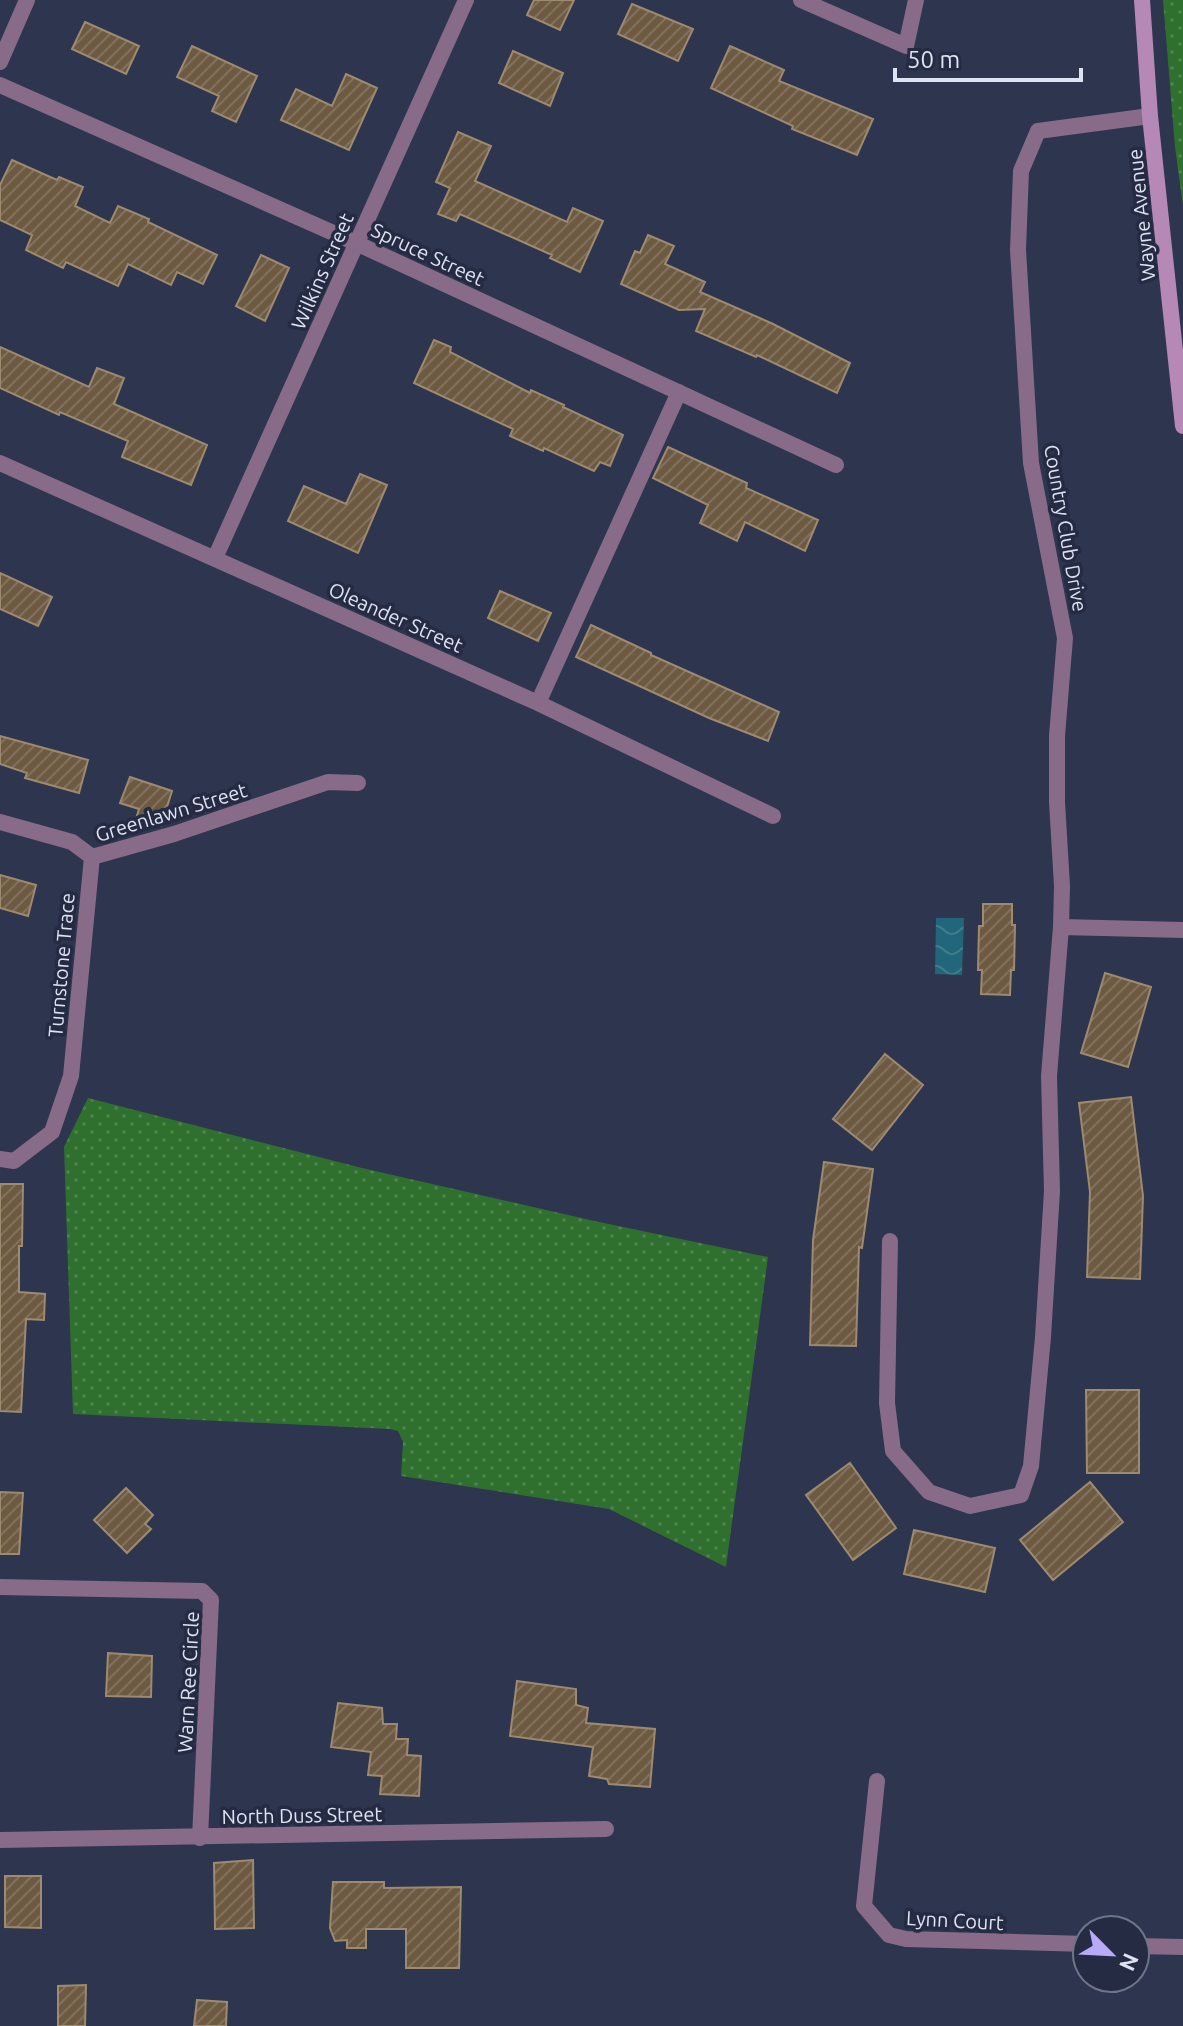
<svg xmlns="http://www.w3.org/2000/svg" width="1183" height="2026" viewBox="0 0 1183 2026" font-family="Ubuntu,sans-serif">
<defs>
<pattern id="grass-dots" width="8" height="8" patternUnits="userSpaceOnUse" patternTransform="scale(2)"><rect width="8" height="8" fill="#2f702f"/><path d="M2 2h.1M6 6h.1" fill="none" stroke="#4d844e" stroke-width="1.8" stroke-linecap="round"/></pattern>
<pattern id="water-waves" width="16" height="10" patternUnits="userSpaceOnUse" patternTransform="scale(2)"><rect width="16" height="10" fill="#21667a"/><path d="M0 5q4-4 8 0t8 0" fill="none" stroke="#417c8d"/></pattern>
<pattern id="building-hatch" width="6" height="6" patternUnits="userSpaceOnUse" patternTransform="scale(2)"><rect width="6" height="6" fill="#6d5a41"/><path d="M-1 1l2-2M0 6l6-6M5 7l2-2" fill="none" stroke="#81725d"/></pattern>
</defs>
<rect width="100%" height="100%" fill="#2e354e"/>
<path fill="url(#grass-dots)" d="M1163,0h20v206l-8,-59z
M88,1098l274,70 237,54 169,35 -42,310 -117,-58 -208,-33 2,-34 -5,-11 -8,-2 -317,-15 -9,-267z"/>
<path fill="url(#water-waves)" d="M936,918h28l-2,57 -27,-1z"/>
<path fill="url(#building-hatch)" stroke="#9e8a6f" stroke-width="2" d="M534,0h40l-14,30 -33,-15z
M632,4l61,25 -15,32 -60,-27z
M85,22l54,24 -13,28 -54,-25z
M192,46l65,30 -21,46 -24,-11 7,-15 -42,-19z
M730,46l54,24 -5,11 94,38 -16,36 -65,-26 1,-3 -82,-38z
M513,51l50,22 -13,33 -51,-23z
M346,74l31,14 -28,62 -68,-30 15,-31 36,17z
M458,132l33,14 -16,35 92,41 6,-14 30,13 -23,51 -30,-14 2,-3 -92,-41 -4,7 -18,-7 12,-26 -14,-6z
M12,160l45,20 2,-3 24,10 -8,19 35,17 8,-17 31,13 -1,3 69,33 -14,29 -26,-12 -6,13 -43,-21 -10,22 -52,-24 -3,6 -37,-18 6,-15 -32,-15v-35z
M648,235l26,11 -9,18 40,18 -5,10 71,31 79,40 -13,30 -80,-38 -1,2 -60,-26 9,-22 -26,1 -58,-26 14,-33 5,2z
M261,255l28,13 -24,53 -29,-15z
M434,340l17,7 -1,5 80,41 1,-3 33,15 -1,2 60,28 -13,31 -10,-4 -6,9 -50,-23 -1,3 -33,-15 3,-7 -99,-46z
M0,347l89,40 8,-19 27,10 -10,26 93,41 -16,40 -69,-28 6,-16 -68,-29 -1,3 -59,-27z
M668,447l79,36 -1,5 72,32 -13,31 -60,-29 -8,19 -37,-18 8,-18 -55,-27z
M360,474l27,11 -29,68 -70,-32 16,-35 42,18z
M0,573l52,24 -14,29 -38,-17z
M500,591l51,22 -13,28 -50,-23z
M591,625l60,28v2l128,57 -11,29 -59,-23 -133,-61z
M0,736l88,24 -9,33 -54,-15 2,-5 -27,-9z
M130,777l42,14 -11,35 -25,-7 3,-10 -19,-6z
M0,875l36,10 -8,31 -28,-8z
M983,904h29v21h3l-1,45h-3l-1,25 -29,-1 1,-24h-4l1,-44h4z
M1105,973l46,14 -23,80 -47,-14z
M885,1054l38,31 -51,65 -39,-31z
M1131,1097l12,99 -3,83 -53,-2 3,-85 -11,-89z
M824,1162l49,7 -11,79 -3,-1 -3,99 -46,-1 3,-105z
M0,1184h23l-1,62h-3v46l26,2 -1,26 -18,-1 -5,93 -21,-1z
M1086,1390h53v83h-52z
M850,1463l46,65 -43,32 -47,-65z
M1090,1482l33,40 -70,58 -33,-40z
M126,1488l27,27 -8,9 6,5 -24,24 -33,-33z
M0,1492l23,1 -4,61h-19z
M914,1530l81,18 -10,44 -81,-18z
M108,1653l44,3 -1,41 -45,-1z
M517,1681l59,8v16l12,3 -2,15 69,6 -5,58 -41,-3 -2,-5 -18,-3 4,-29 -83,-11z
M338,1703l44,5 1,16h14l-1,15h12l-1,16 14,1 -2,40 -39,-2 2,-18 -14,-1 3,-23 -40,-5z
M253,1860l1,68 -39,1 -1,-66z
M5,1876h36v52l-36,-1z
M333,1882h51v6l77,-1 -2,81h-53v-39h-40v19h-19v-8l-12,1 -5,-13z
M86,1985l-1,41h-27v-40z
M197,2000l30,2 -1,24h-32z"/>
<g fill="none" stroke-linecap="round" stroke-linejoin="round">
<path stroke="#876b88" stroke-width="16" d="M801,0l105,46 10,-46
M0,62l27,-62
M0,85l356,158 480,222
M0,463l538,240 235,113
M215,558l251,-558
M538,703l141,-311
M0,822l72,20 20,15
M92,857l82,-23 154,-52 30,1
M1061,927l122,3
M0,1159l14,2 38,-29 19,-56 21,-219
M890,1241l-3,162 6,48 36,41 41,14 51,-11 10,-29 12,-129 9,-146 -3,-115 12,-149 1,-41 -5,-84v-66l8,-98 -34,-175 -13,-213 3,-79 17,-40 112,-15
M0,1587l202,4 9,9 -11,238
M877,1781l-13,125 25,29 17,4 181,5
M0,1840l606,-11
M1135,1946l48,1"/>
<path stroke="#b588b6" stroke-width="16" d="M1142,0l8,116 33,310"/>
</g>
<g text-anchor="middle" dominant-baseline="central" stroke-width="7" stroke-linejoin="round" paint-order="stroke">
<g font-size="20" fill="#dee3f3" stroke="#242b43">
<text transform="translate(1141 215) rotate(-96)">Wayne Avenue</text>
<text transform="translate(428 254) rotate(25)">Spruce Street</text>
<text transform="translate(322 271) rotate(-66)">Wilkins Street</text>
<text transform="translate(1066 528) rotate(80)">Country Club Drive</text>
<text transform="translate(396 617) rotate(24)">Oleander Street</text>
<text transform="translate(171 812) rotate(-17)">Greenlawn Street</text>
<text transform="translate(61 965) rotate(-85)">Turnstone Trace</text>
<text transform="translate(188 1682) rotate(-87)">Warn Ree Circle</text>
<text transform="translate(302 1815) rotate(-1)">North Duss Street</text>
<text transform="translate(955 1920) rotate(3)">Lynn Court</text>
</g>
</g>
<g transform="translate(1111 1954) rotate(114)"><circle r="38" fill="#242b43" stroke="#6e7589" stroke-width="2"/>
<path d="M0-6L14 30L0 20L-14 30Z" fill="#b7abf7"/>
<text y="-12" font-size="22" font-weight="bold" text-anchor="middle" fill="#dee3f3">N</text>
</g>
<path d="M895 68v12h186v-12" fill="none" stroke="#dee3f3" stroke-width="4"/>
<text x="907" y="68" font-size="24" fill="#dee3f3" stroke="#242b43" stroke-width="6" paint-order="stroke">50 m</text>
</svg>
